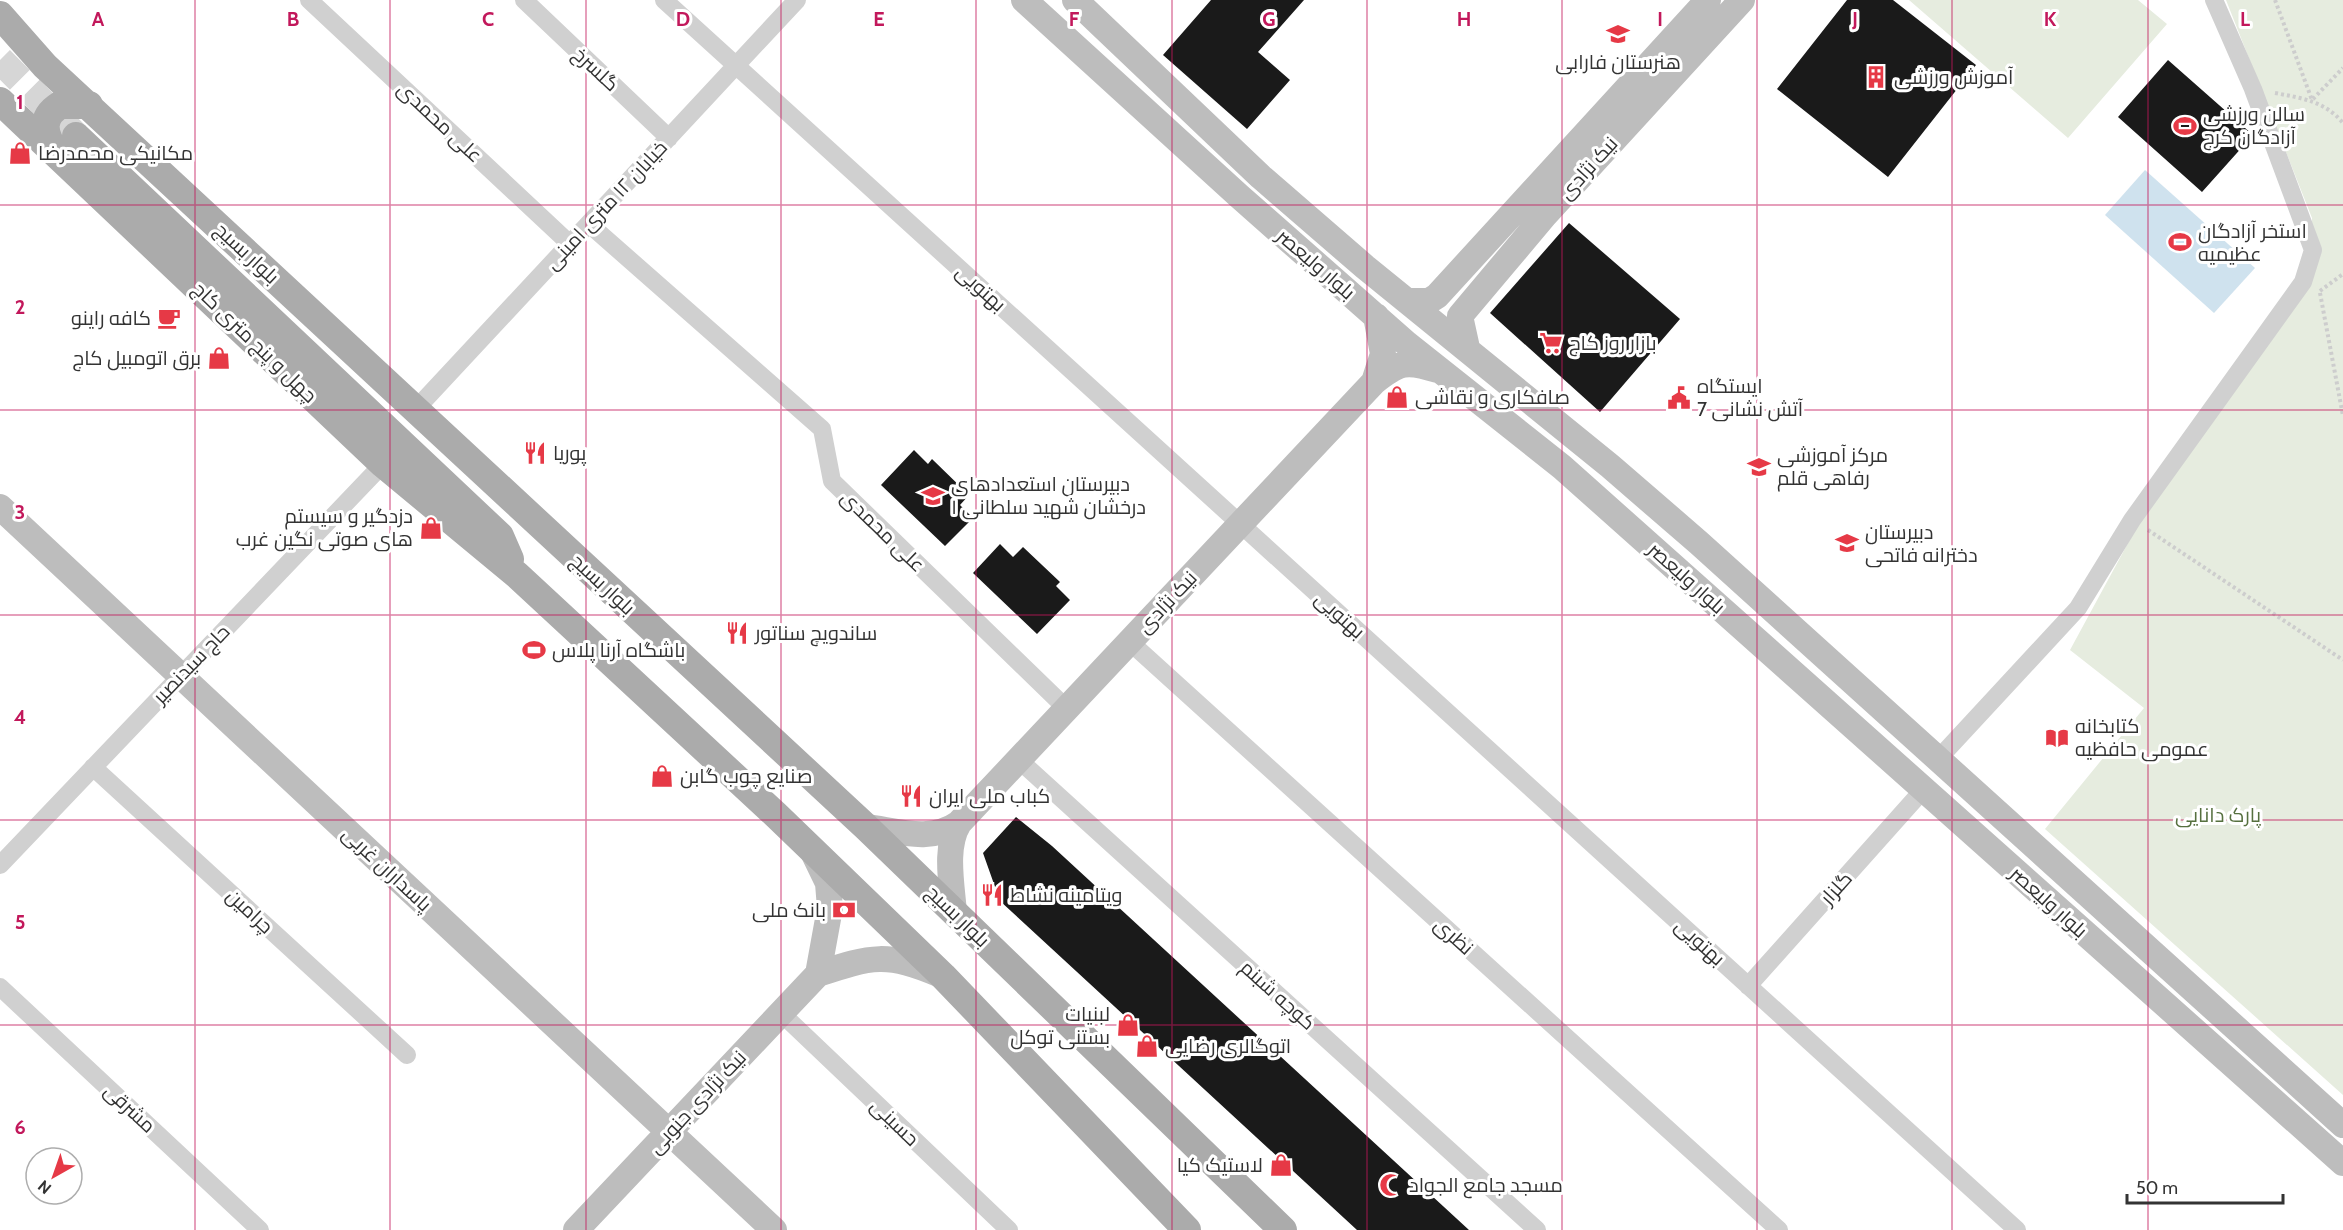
<svg xmlns="http://www.w3.org/2000/svg" width="2343" height="1230" viewBox="0 0 2343 1230" font-family="Cabin,Cairo,sans-serif">
<rect width="100%" height="100%" fill="#fff"/>
<path fill="#e6ecdf" d="M1909,0h229l29,24 -99,114z
M2226,0h117v1095l-298,-266 99,-121 -74,-58 70,-129 170,-257 2,-46z"/>
<path fill="#cfe2ee" d="M2145,170l110,98 -41,45 -109,-98z"/>
<path fill="#1a1a1a" d="M1211,0h93l-46,52 32,28 -43,49 -84,-74z
M1847,0h46l83,65 -88,112 -111,-88z
M2168,60l85,75 -51,57 -84,-75z
M1569,223l111,96 -80,93 -110,-99z
M914,450l14,14 4,-5 37,36 -9,10 13,13 -28,28 -64,-61z
M1000,544l13,13 10,-10 37,35 -4,4 14,14 -33,34 -64,-61z
M1016,817l36,29 417,384h-112l-357,-329 -17,-48z"/>
<g fill="none" stroke-linecap="round" stroke-linejoin="round">
<path stroke="#d6d6d6" stroke-width="28" stroke-dasharray="28 14" stroke-linecap="butt" d="M0,60l76,76"/>
<path stroke="#cdcdcd" stroke-width="4" stroke-dasharray="3 3" stroke-linecap="butt" d="M2275,0l37,100 31,-32
M2275,93c26,5 50,8 68,30
M2320,291l23,-17
M2320,293l23,123
M2148,530l195,130"/>
<path stroke="#d0d0d0" stroke-width="18" d="M309,0l261,244
M524,0l145,138
M664,0l1353,1230
M589,224l233,205 10,52 235,228
M415,410l382,-410
M1130,642l649,588
M1939,758l139,-150 54,-88 171,-238 10,-32 -60,-161 -39,-89
M1019,760l518,470
M93,767l314,288
M0,865l383,-401
M1748,986l175,-196
M0,987l260,243
M781,1013l228,217"/>
<path stroke="#bdbdbd" stroke-width="26" d="M1024,0l215,196 168,148 155,123 781,696
M1075,0l186,177 104,90 245,199 89,77 644,582
M1407,301h22l8,-5 271,-296
M1376,316l7,38 -9,28c25,-20 32,-22 63,-12
M1467,348l-7,-32 85,-101 197,-215
M0,507l774,723
M866,827c32,4 65,16 93,-4
M814,854l14,29 2,25 -12,66
M954,913c-2,-28 -10,-66 5,-90l415,-441
M576,1230l242,-256c54,-18 69,-22 123,1"/>
<path stroke="#ababab" stroke-width="28" d="M0,15l45,51 821,761 417,403
M0,101l383,363 134,111 259,240 167,161 244,254
M76,136l424,400 10,23
M56,152c-12,-17 -17,-34 4,-47h29"/>
</g>
<path fill="none" stroke="#c2185b" stroke-width="1.5" stroke-opacity="0.55" d="M195,0v1230M390,0v1230M586,0v1230M781,0v1230M976,0v1230M1172,0v1230M1367,0v1230M1562,0v1230M1757,0v1230M1952,0v1230M2148,0v1230M0,205h2343M0,410h2343M0,615h2343M0,820h2343M0,1025h2343"/>
<defs>
<g id="school-bare" transform="scale(1.8)"><path d="M0-5L7-2L0 1L-7-2ZM-4 1L0 2.5L4 1V4Q0 6-4 4Z" fill="#e63946" stroke="#fff" stroke-width="2.5" paint-order="stroke"/></g>
<g id="building-bare" transform="scale(1.8)"><path d="M-4-6H4V6H1V3H-1V6H-4ZM-2.5-4.3h1.7v1.8h-1.7ZM.8-4.3h1.7v1.8H.8ZM-2.5-1h1.7V.8h-1.7ZM.8-1h1.7V.8H.8Z" fill="#e63946" stroke="#fff" stroke-width="2.5" paint-order="stroke"/></g>
<g id="stadium-bare" transform="scale(1.8)"><path d="M0-5a6.5 5 0 1 0 0 10a6.5 5 0 1 0 0-10ZM-3.5-1.8h7v3.6h-7Z" fill="#e63946" stroke="#fff" stroke-width="2.5" paint-order="stroke"/></g>
<g id="shop-bare" transform="scale(1.8)"><path d="M-5-2.5h2.3a2.7 3.5 0 0 1 5.4 0H5L5.5 6h-11ZM-1.5-2.5h3a1.5 2.3 0 0 0-3 0Z" fill="#e63946" stroke="#fff" stroke-width="2.5" paint-order="stroke"/></g>
<g id="cafe-bare" transform="scale(1.8)"><path d="M-5.5-4.5H6V0H3Q3 3.5 0 3.5H-2.5Q-5.5 3.5-5.5 0ZM3-3.2v2h1.7v-2ZM-6 4.5H4V6H-6Z" fill="#e63946" stroke="#fff" stroke-width="2.5" paint-order="stroke"/></g>
<g id="supermarket-bare" transform="scale(1.8)"><path d="M-6-5.5h2.5l.6 2H6L4.5 2H-2.5L-4.4-4H-6ZM-1.5 3.2a1.3 1.3 0 1 0 .1 0ZM3 3.2a1.3 1.3 0 1 0 .1 0Z" fill="#e63946" stroke="#fff" stroke-width="2.5" paint-order="stroke"/></g>
<g id="civic-bare" transform="scale(1.8)"><path d="M-.6-6.5H3V-4.5H.6V-3L4-1V1h2V6H-6V1h2V-1L-.6-3ZM-1.2 2.5V6h2.4V2.5Z" fill="#e63946" stroke="#fff" stroke-width="2.5" paint-order="stroke"/></g>
<g id="restaurant-bare" transform="scale(1.8)"><path d="M-5-6h1v4h1v-4h1v4h1v-4h1v5L-1.5 .5V6h-2V.5L-5-1ZM5-6V6H3V1.5H1.5Q1.5-4 5-6Z" fill="#e63946" stroke="#fff" stroke-width="2.5" paint-order="stroke"/></g>
<g id="library-bare" transform="scale(1.8)"><path d="M-6-4Q-3-5.5-.7-3.5V5Q-3 3-6 4ZM6-4Q3-5.5 .7-3.5V5Q3 3 6 4Z" fill="#e63946" stroke="#fff" stroke-width="2.5" paint-order="stroke"/></g>
<g id="bank-bare" transform="scale(1.8)"><path d="M-6-4H6V4H-6ZM0-2.3a2.3 2.3 0 1 0 0 4.6a2.3 2.3 0 1 0 0-4.6Z" fill="#e63946" stroke="#fff" stroke-width="2.5" paint-order="stroke"/></g>
<g id="mosque-bare" transform="scale(1.8)"><path d="M3.5-4.9A6 6 0 1 0 3.5 4.9A5 5 0 1 1 3.5-4.9Z" fill="#e63946" stroke="#fff" stroke-width="2.5" paint-order="stroke"/></g>
</defs>
<g fill-rule="evenodd">
<use href="#school-bare" x="1618" y="34"/>
<use href="#building-bare" x="1876" y="77"/>
<use href="#stadium-bare" x="2185" y="126"/>
<use href="#shop-bare" x="20" y="153"/>
<use href="#stadium-bare" x="2180" y="242"/>
<use href="#cafe-bare" x="169" y="318"/>
<use href="#supermarket-bare" x="1551" y="343"/>
<use href="#shop-bare" x="219" y="358"/>
<use href="#shop-bare" x="1397" y="397"/>
<use href="#civic-bare" x="1679" y="398"/>
<use href="#restaurant-bare" x="535" y="453"/>
<use href="#school-bare" x="1759" y="467"/>
<use href="#school-bare" x="933" y="496"/>
<use href="#shop-bare" x="431" y="528"/>
<use href="#school-bare" x="1847" y="543"/>
<use href="#restaurant-bare" x="737" y="633"/>
<use href="#stadium-bare" x="534" y="650"/>
<use href="#library-bare" x="2057" y="738"/>
<use href="#shop-bare" x="662" y="776"/>
<use href="#restaurant-bare" x="911" y="796"/>
<use href="#restaurant-bare" x="992" y="895"/>
<use href="#bank-bare" x="844" y="910"/>
<use href="#shop-bare" x="1128" y="1025"/>
<use href="#shop-bare" x="1147" y="1046"/>
<use href="#shop-bare" x="1281" y="1165"/>
<use href="#mosque-bare" x="1391" y="1185"/>
</g>
<g text-anchor="middle" dominant-baseline="central" stroke-width="6" stroke-linejoin="round" paint-order="stroke">
<g font-size="20" fill="#333" stroke="#fff" text-anchor="start">
<text x="1618" y="62" text-anchor="middle">هنرستان فارابی</text>
<text x="1894" y="77">آموزش ورزشی</text>
<text x="2203" y="114">سالن ورزشی<tspan x="2203" dy="23">آزادگان کرج</tspan></text>
<text x="38" y="153">مکانیکی محمدرضا</text>
<text x="2198" y="231">استخر آزادگان<tspan x="2198" dy="23">عظیمیه</tspan></text>
<text x="151" y="318" text-anchor="end">کافه راینو</text>
<text x="1569" y="343">بازار روز کاج</text>
<text x="201" y="358" text-anchor="end">برق اتومبیل کاج</text>
<text x="1697" y="386">ایستگاه<tspan x="1697" dy="23">آتش نشانی 7</tspan></text>
<text x="1415" y="397">صافکاری و نقاشی</text>
<text x="553" y="453">پوریا</text>
<text x="1777" y="455">مرکز آموزشی<tspan x="1777" dy="23">رفاهی قلم</tspan></text>
<text x="951" y="484">دبیرستان استعدادهای<tspan x="951" dy="23">درخشان شهید سلطانی ۱</tspan></text>
<text x="413" y="516" text-anchor="end">دزدگیر و سیستم<tspan x="413" dy="23">های صوتی نگین غرب</tspan></text>
<text x="1865" y="532">دبیرستان<tspan x="1865" dy="23">دخترانه فاتحی</tspan></text>
<text x="755" y="633">ساندویچ سناتور</text>
<text x="552" y="650">باشگاه آرنا پلاس</text>
<text x="2075" y="726">کتابخانه<tspan x="2075" dy="23">عمومی حافظیه</tspan></text>
<text x="680" y="776">صنایع چوب گابن</text>
<text x="929" y="796">کباب ملی ایران</text>
<text x="1010" y="895">ویتامینه نشاط</text>
<text x="826" y="910" text-anchor="end">بانک ملی</text>
<text x="1110" y="1014" text-anchor="end">لبنیات<tspan x="1110" dy="23">بستنی توکل</tspan></text>
<text x="1165" y="1046">اتوگالری رضایی</text>
<text x="1263" y="1165" text-anchor="end">لاستیک کیا</text>
<text x="1409" y="1185">مسجد جامع الجواد</text>
</g>
<g font-size="20" fill="#333" stroke="#fff">
<text transform="translate(596 69) rotate(43)">گلسرخ</text>
<text transform="translate(440 122) rotate(43)">علی محمدی</text>
<text transform="translate(1588 168) rotate(-48)">نیک نژادی</text>
<text transform="translate(606 205) rotate(-47)">خیابان ۱۲ متری امینی</text>
<text transform="translate(247 253) rotate(43)">بلوار بسیج</text>
<text transform="translate(1316 264) rotate(41)">بلوار ولیعصر</text>
<text transform="translate(981 288) rotate(42)">بهتویی</text>
<text transform="translate(255 342) rotate(44)">چهل و پنج متری کاج</text>
<text transform="translate(883 531) rotate(44)">علی محمدی</text>
<text transform="translate(1687 578) rotate(42)">بلوار ولیعصر</text>
<text transform="translate(603 584) rotate(43)">بلوار بسیج</text>
<text transform="translate(1167 602) rotate(-47)">نیک نژادی</text>
<text transform="translate(1340 615) rotate(42)">بهتویی</text>
<text transform="translate(191 664) rotate(-46)">حاج سیدنصیر</text>
<text transform="translate(387 869) rotate(43)">پاسداران غربی</text>
<text transform="translate(1836 888) rotate(-48)">گلزار</text>
<text transform="translate(2049 902) rotate(42)">بلوار ولیعصر</text>
<text transform="translate(250 911) rotate(43)">چرامین</text>
<text transform="translate(958 916) rotate(44)">بلوار بسیج</text>
<text transform="translate(1454 936) rotate(42)">نظری</text>
<text transform="translate(1700 942) rotate(42)">بهتویی</text>
<text transform="translate(1278 995) rotate(42)">کوچه شبنم</text>
<text transform="translate(697 1102) rotate(-47)">نیک نژادی جنوبی</text>
<text transform="translate(130 1108) rotate(43)">مشرقی</text>
<text transform="translate(895 1122) rotate(44)">حسینی</text>
</g>
<g font-size="20" fill="#56703f" stroke="#fff">
<text x="2218" y="815">پارک دانایی</text>
</g>
</g>
<g font-size="20" text-anchor="middle" font-weight="bold" fill="#c2185b" stroke="#fff" stroke-width="6" stroke-linejoin="round" paint-order="stroke">
<text x="98" y="26">A</text>
<text x="293" y="26">B</text>
<text x="488" y="26">C</text>
<text x="683" y="26">D</text>
<text x="879" y="26">E</text>
<text x="1074" y="26">F</text>
<text x="1269" y="26">G</text>
<text x="1464" y="26">H</text>
<text x="1660" y="26">I</text>
<text x="1855" y="26">J</text>
<text x="2050" y="26">K</text>
<text x="2245" y="26">L</text>
<text x="20" y="109">1</text>
<text x="20" y="314">2</text>
<text x="20" y="519">3</text>
<text x="20" y="724">4</text>
<text x="20" y="929">5</text>
<text x="20" y="1134">6</text>
</g>
<g transform="translate(54 1176) rotate(220)"><circle r="28" fill="#ffffff" stroke="#adadad" stroke-width="1.5"/>
<path d="M0-4.5L10 22L0 15L-10 22Z" fill="#e63946"/>
<text y="-9" font-size="16" font-weight="bold" text-anchor="middle" fill="#333333">N</text>
</g>
<path d="M2127 1194v9h156v-9" fill="none" stroke="#333333" stroke-width="3"/>
<text x="2136" y="1194" font-size="18" fill="#333333" stroke="#ffffff" stroke-width="4.5" paint-order="stroke">50 m</text>
</svg>
